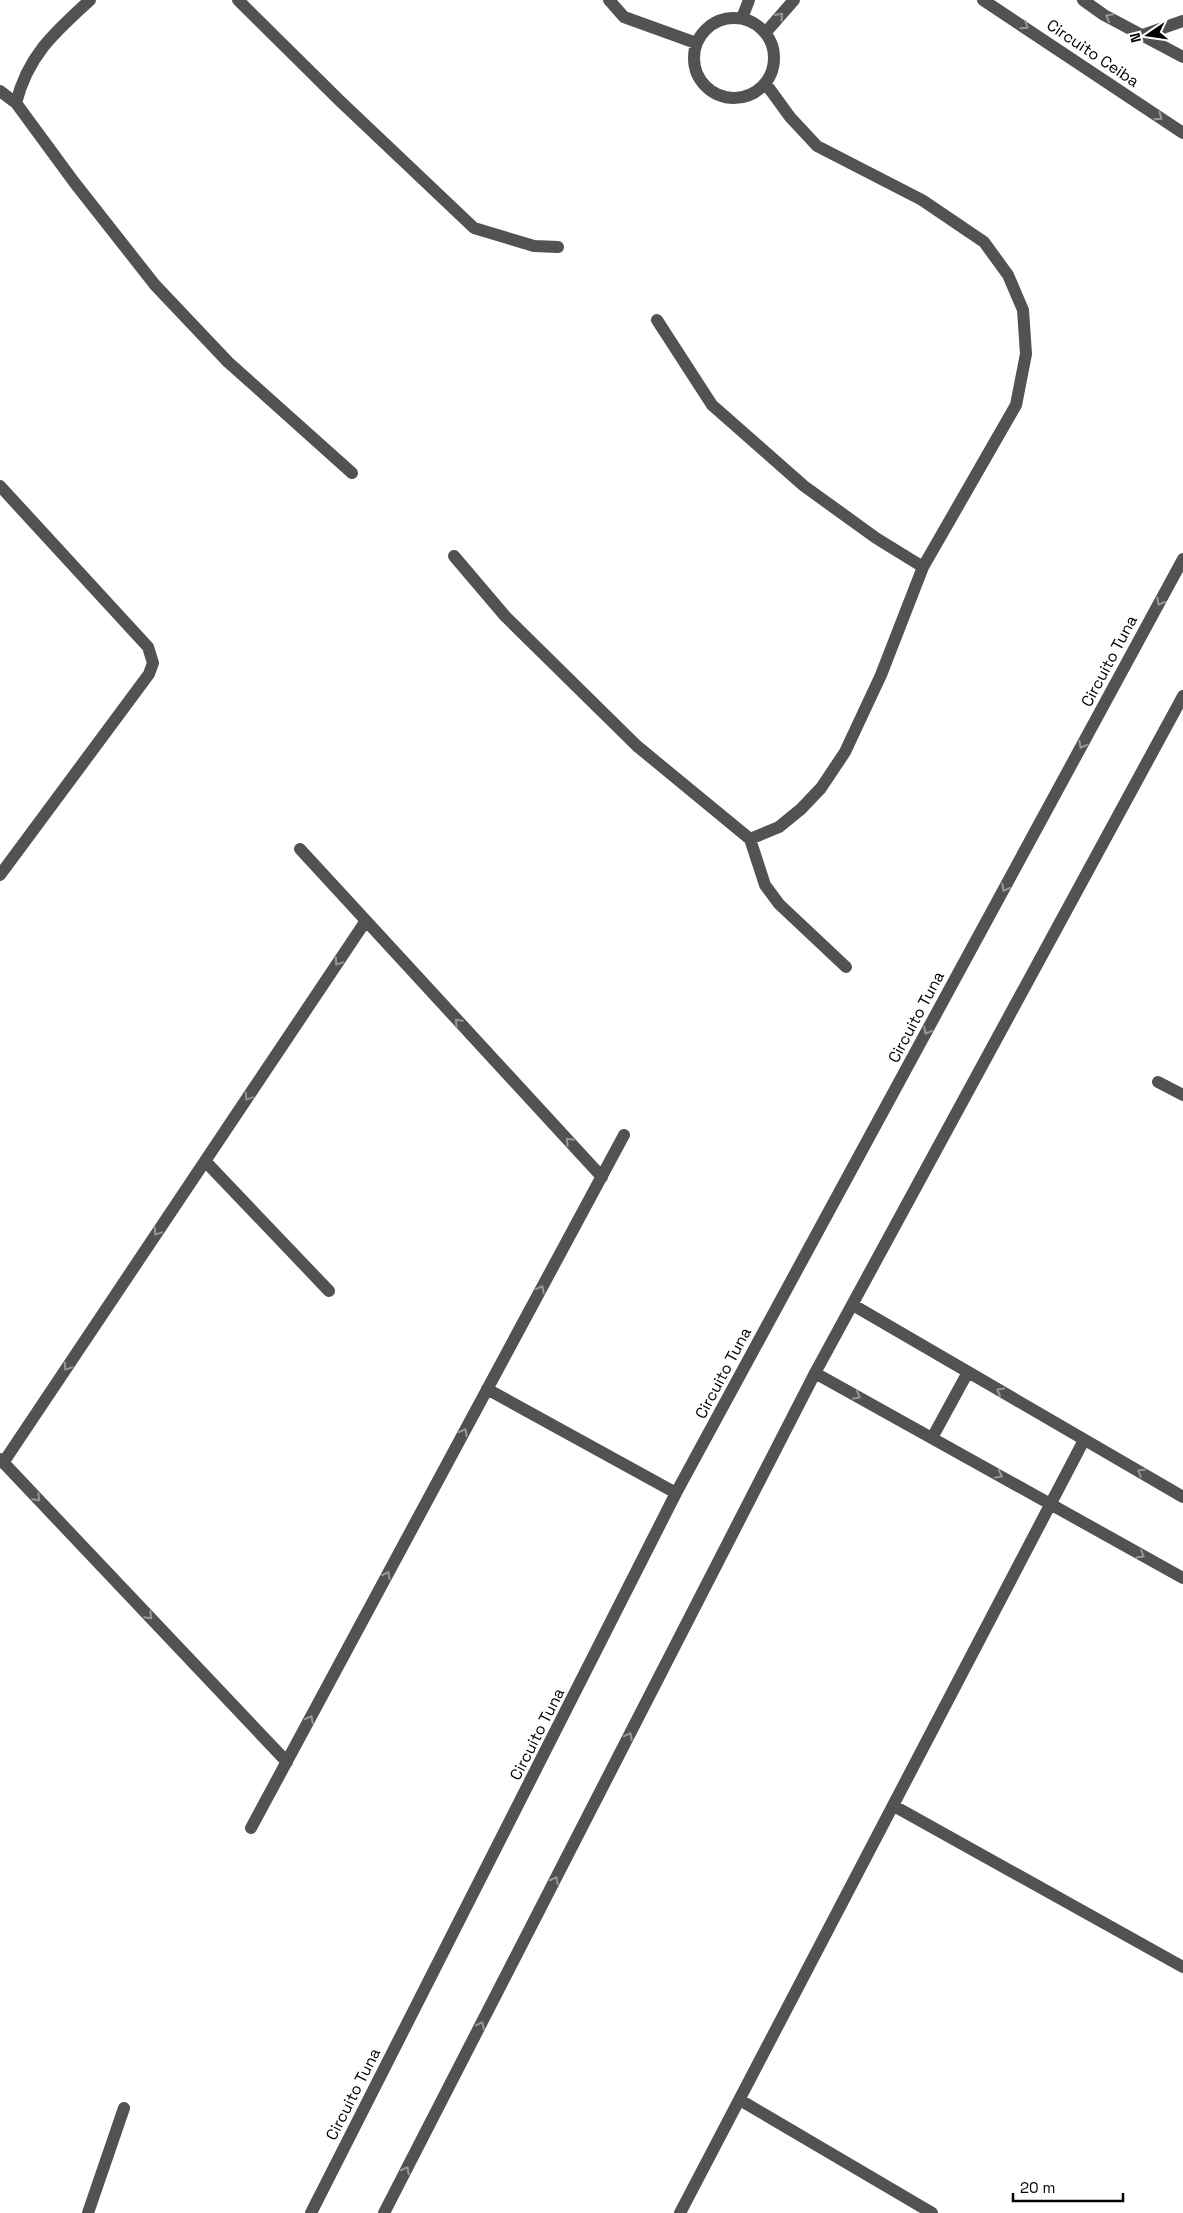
<svg xmlns="http://www.w3.org/2000/svg" width="1183" height="2213" viewBox="0 0 1183 2213" font-family="'Space Grotesk',sans-serif">
<rect width="100%" height="100%" fill="#fff"/>
<g fill="none" stroke-linecap="round" stroke-linejoin="round">
<path stroke="#525252" stroke-width="12" d="M238,0l101,100 135,128 60,18 24,1
M609,0l15,17 72,26
M983,0l200,133
M1083,0l21,15 79,42
M694 58a40 40 0 1 1 80 0a40 40 0 1 1-80 0Z
M742,18l7,-18
M766,32l28,-32
M1143,35l40,-14
M0,91l16,12 58,79 81,103 73,77 124,111
M16,103c12,-48 39,-71 74,-103
M657,320l55,85 92,81 72,52 47,29
M0,486l148,161 5,16 -4,11 -149,201
M454,556l51,60 132,130 113,93 15,46 14,19 67,63
M750,839l29,-12 22,-18 20,-21 24,-36 36,-77 42,-108 93,-162 10,-51 -3,-44 -15,-35 -24,-33 -62,-42 -105,-54 -27,-29 -24,-33
M300,849l302,328
M1158,1082l25,13
M205,1161l124,130
M853,1305l330,192
M815,1373l368,205
M487,1389l189,104
M932,1438l36,-66
M0,1459l287,303
M3,1463l362,-541
M894,1806l289,161
M251,1828l373,-693
M740,2100l192,113
M88,2213l36,-105
M311,2213l365,-720 507,-934
M384,2213l431,-840 368,-677
M680,2213l404,-773"/>
</g>
<defs><path id="oneway-chevron" d="M-2-3.5L2.5 0L-2 3.5" fill="none" stroke-width="1.6" stroke-linecap="round" stroke-linejoin="round" transform="scale(1.25)"/></defs>
<g stroke="#979797">
<use href="#oneway-chevron" transform="translate(780 16) rotate(-48)"/>
<use href="#oneway-chevron" transform="translate(1109 17) rotate(-151)"/>
<use href="#oneway-chevron" transform="translate(1025 26) rotate(33)"/>
<use href="#oneway-chevron" transform="translate(1159 117) rotate(34)"/>
<use href="#oneway-chevron" transform="translate(1160 602) rotate(118)"/>
<use href="#oneway-chevron" transform="translate(1082 745) rotate(118)"/>
<use href="#oneway-chevron" transform="translate(1005 888) rotate(118)"/>
<use href="#oneway-chevron" transform="translate(338 962) rotate(124)"/>
<use href="#oneway-chevron" transform="translate(458 1022) rotate(-133)"/>
<use href="#oneway-chevron" transform="translate(927 1031) rotate(118)"/>
<use href="#oneway-chevron" transform="translate(248 1097) rotate(124)"/>
<use href="#oneway-chevron" transform="translate(569 1141) rotate(-133)"/>
<use href="#oneway-chevron" transform="translate(157 1232) rotate(124)"/>
<use href="#oneway-chevron" transform="translate(541 1289) rotate(-62)"/>
<use href="#oneway-chevron" transform="translate(67 1367) rotate(124)"/>
<use href="#oneway-chevron" transform="translate(1000 1391) rotate(-150)"/>
<use href="#oneway-chevron" transform="translate(857 1396) rotate(29)"/>
<use href="#oneway-chevron" transform="translate(464 1432) rotate(-62)"/>
<use href="#oneway-chevron" transform="translate(1141 1472) rotate(-150)"/>
<use href="#oneway-chevron" transform="translate(999 1475) rotate(29)"/>
<use href="#oneway-chevron" transform="translate(37 1498) rotate(46)"/>
<use href="#oneway-chevron" transform="translate(1141 1555) rotate(30)"/>
<use href="#oneway-chevron" transform="translate(387 1575) rotate(-62)"/>
<use href="#oneway-chevron" transform="translate(149 1616) rotate(46)"/>
<use href="#oneway-chevron" transform="translate(310 1719) rotate(-62)"/>
<use href="#oneway-chevron" transform="translate(629 1736) rotate(-63)"/>
<use href="#oneway-chevron" transform="translate(555 1880) rotate(-63)"/>
<use href="#oneway-chevron" transform="translate(481 2025) rotate(-63)"/>
<use href="#oneway-chevron" transform="translate(406 2170) rotate(-63)"/>
</g>
<g text-anchor="middle" dominant-baseline="central" stroke-width="5" stroke-linejoin="round" paint-order="stroke">
<g font-size="16" fill="#000" stroke="#fff">
<text transform="translate(1093 53) rotate(34)">Circuito Ceiba</text>
<text transform="translate(1109 661) rotate(-62)">Circuito Tuna</text>
<text transform="translate(916 1017) rotate(-62)">Circuito Tuna</text>
<text transform="translate(723 1373) rotate(-62)">Circuito Tuna</text>
<text transform="translate(537 1734) rotate(-63)">Circuito Tuna</text>
<text transform="translate(353 2094) rotate(-63)">Circuito Tuna</text>
</g>
</g>
<g transform="translate(1148 35) rotate(257)" stroke="#ffffff" stroke-width="4" paint-order="stroke">
<path d="M0-4L9 19L0 12L-9 19Z" fill="#000000"/>
<text y="-8" font-size="14" font-weight="bold" text-anchor="middle" fill="#000000">N</text>
</g>
<path d="M1013 2193v8h110v-8" fill="none" stroke="#000000" stroke-width="2.5"/>
<text x="1020" y="2193" font-size="15" fill="#000000" stroke="#ffffff" stroke-width="4" paint-order="stroke">20 m</text>
</svg>
